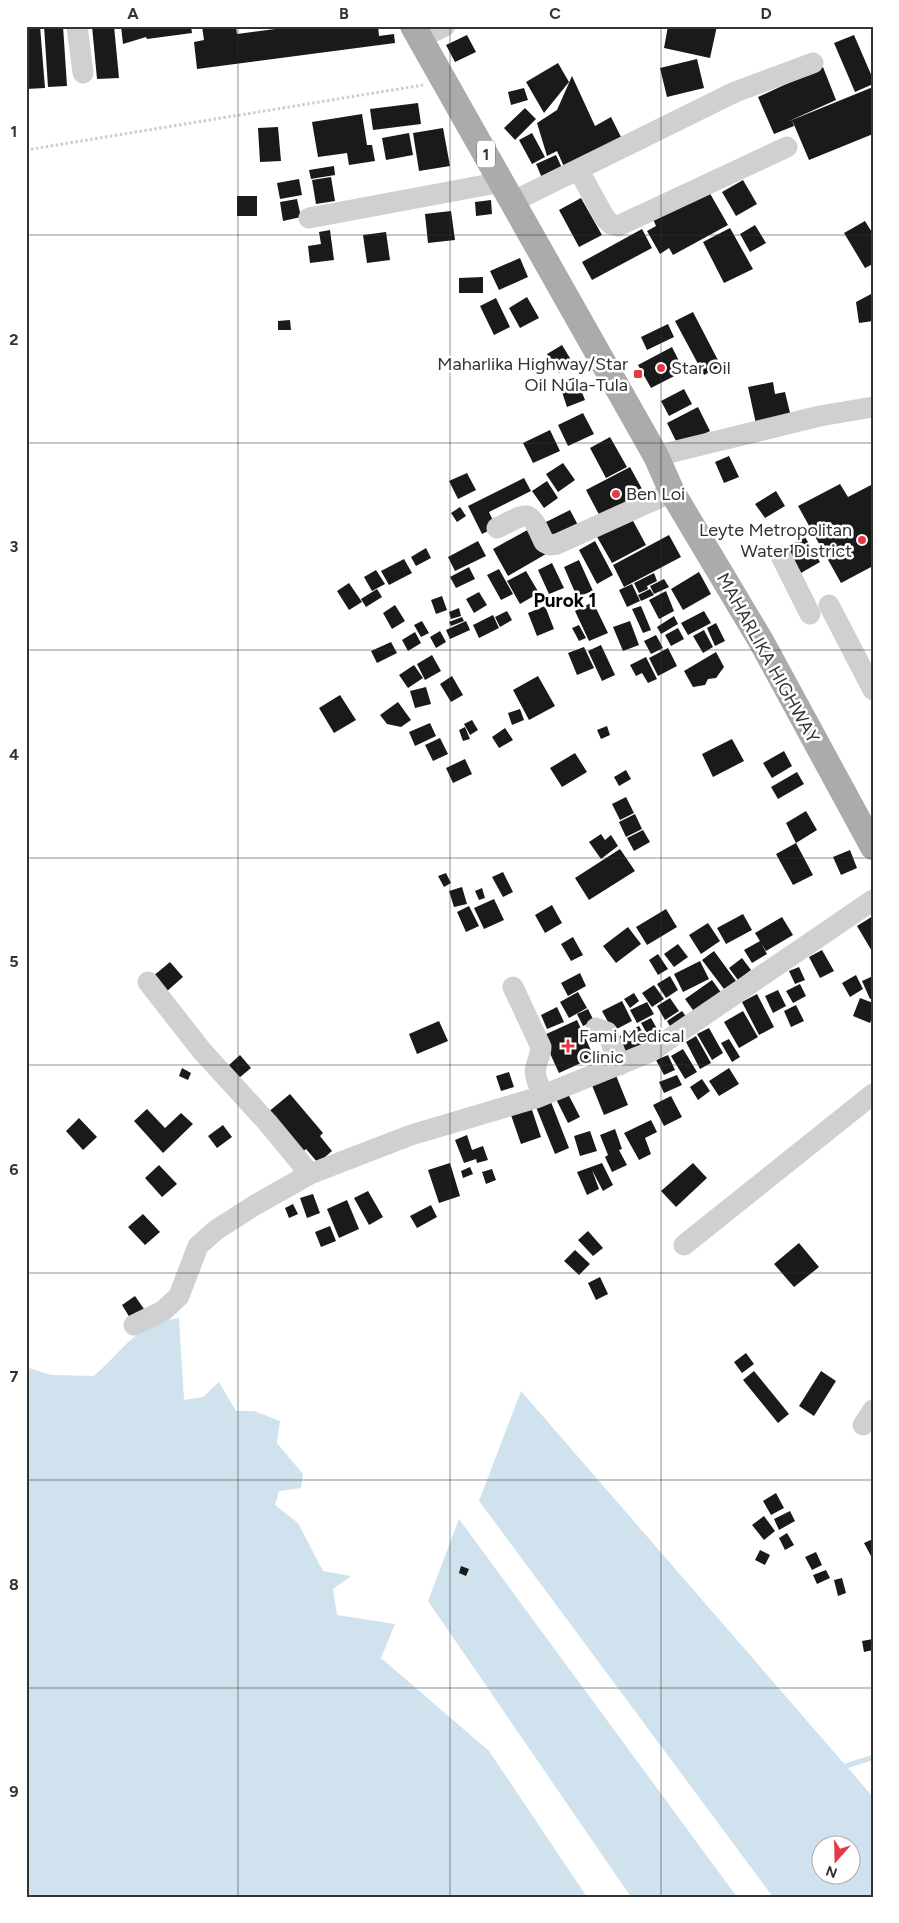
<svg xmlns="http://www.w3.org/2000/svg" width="899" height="1923" viewBox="0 0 899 1923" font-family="Figtree,sans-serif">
<rect width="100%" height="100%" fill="#fff"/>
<path fill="#cfe2ee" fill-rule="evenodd" d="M179,1318l5,82 19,-3 16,-15 17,29h18l26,10 -3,22 26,31 -2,14 -22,3 -4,14 23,18 25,48 28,5 -18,13 4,26 58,9 -14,34 108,93 98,146h-561v-530l25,8 43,1c32,-28 38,-49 85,-58z
M521,1391l352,406v100h-100l-294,-396zM822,1846h30v30h-30z
M459,1519l278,378h-106l-203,-296z"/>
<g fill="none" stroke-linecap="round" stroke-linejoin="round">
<path stroke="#cfe2ee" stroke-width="5" d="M846,1766l25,-8"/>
</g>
<path fill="#1a1a1a" d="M26,26h14l5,62 -19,1z
M44,26h19l4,60 -19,1z
M92,26h22l5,52 -22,1z
M121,26h70l1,7 -45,6 -1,-2 -23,7z
M202,26h34l1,8 61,-8h80l1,10 15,-2 1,9 -198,26 -3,-27 10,-2z
M668,26h49l-7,32 -46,-10z
M467,35l9,17 -21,10 -9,-17z
M854,35l19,44v5l-18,8 -21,-49z
M697,59l7,29 -37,9 -7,-29z
M558,63l11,19 -25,31 -18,-31z
M823,67l13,33 -49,22 5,-2 2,6 -20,8 -16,-37z
M572,76l23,50 16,-9 11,22 -57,30 -8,-18 -10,5 -10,-33 20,-13z
M873,87v47l-64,26 -17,-40z
M524,88l4,12 -17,5 -3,-13z
M418,103l3,21 -48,6 -3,-21z
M525,108l11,11 -21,21 -11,-12z
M362,114l5,31h5l3,16 -26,4 -2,-12 -29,4 -6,-35z
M278,127l3,34 -21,1 -2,-34z
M443,128l7,38 -31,5 -6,-38z
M409,133l4,22 -27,5 -4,-22z
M532,133l13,24 -13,7 -13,-24z
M556,155l6,13 -20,10 -6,-14z
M334,166l1,9 -24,4 -2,-9z
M331,177l4,24 -19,3 -4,-24z
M299,179l3,16 -22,4 -3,-16z
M743,180l14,24 -21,12 -14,-24z
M708,190l20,35 -55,30 -4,-7 -9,6 -13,-23 9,-5 -3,-7z
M237,196h20v20h-20z
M581,198l21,37 -23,12 -20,-37z
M297,199l4,18 -18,4 -3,-19z
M491,200l1,14 -16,2 -1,-14z
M451,211l4,29 -27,3 -3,-29z
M865,221l8,13v30l-8,4 -21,-35z
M755,225l11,18 -16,9 -10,-18z
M730,228l23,41 -29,14 -21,-41z
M642,229l10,19 -60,32 -10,-18z
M330,230l4,30 -24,3 -2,-17 13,-2 -2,-12z
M386,232l4,28 -23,3 -4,-28z
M520,258l8,19 -29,13 -9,-19z
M483,277v16h-24v-15z
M873,293v28l-14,2 -3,-21z
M527,297l12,21 -19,10 -11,-20z
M496,298l14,29 -16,8 -14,-29z
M693,312l28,54 -17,9 -29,-54z
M290,320l1,10h-13v-9z
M668,324l6,13 -27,13 -6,-13z
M562,345l11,18 -14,10 -12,-19z
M672,347l12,24 -33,17 -13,-23z
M576,377l9,23 -18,7 -8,-24z
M773,382l2,12 10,-2 6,25 -35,7 -8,-37z
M684,389l8,15 -23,12 -8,-15z
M698,407l12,24 -31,16 -12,-24z
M583,413l11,21 -26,12 -10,-21z
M550,430l10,21 -27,12 -10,-20z
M610,437l17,30 -21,11 -16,-30z
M729,456l10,21 -15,6 -9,-21z
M563,463l12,17 -17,12 -12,-18z
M630,467l17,31 -44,24 -17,-32z
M467,473l9,17 -18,9 -9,-18z
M524,478l7,13 -42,21 7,15 -14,7 -14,-28z
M547,481l11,17 -14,10 -12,-17z
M840,484l8,13 25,-13v82l-32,17 -43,-77z
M776,491l9,15 -20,12 -10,-14z
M460,507l6,9 -9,6 -6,-9z
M570,510l9,17 -27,15 -10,-18z
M631,517l15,28 -34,18 -16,-28z
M531,528l15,26 -38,22 -15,-27z
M669,535l12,22 -57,30 -11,-22z
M805,537l15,25 -19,11 -15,-25z
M478,541l8,15 -31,15 -7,-14z
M595,541l18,34 -16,9 -18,-34z
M426,548l5,10 -15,8 -5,-9z
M404,559l8,14 -23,12 -8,-14z
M579,560l14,31 -16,6 -13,-30z
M552,563l12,25 -15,6 -11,-24z
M469,567l6,12 -19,9 -6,-11z
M499,569l14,25 -12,6 -14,-25z
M376,570l9,14 -13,7 -8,-14z
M526,571l13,22 -19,11 -13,-23z
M699,572l12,22 -28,16 -12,-21z
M654,573l3,8 -10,5 1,3 -9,4 -5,-10z
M664,579l5,8 -15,7 -4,-8z
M349,583l13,19 -13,8 -12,-19z
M632,584l8,17 -13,6 -8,-17z
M377,589l5,8 -16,10 -5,-8z
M650,589l4,6 -13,6 -3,-6z
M666,591l8,20 -15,8 -10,-19z
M479,592l8,13 -13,8 -8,-14z
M442,596l5,14 -11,4 -5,-14z
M593,602l15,31 -19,8 -14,-30z
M395,605l10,16 -13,8 -9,-16z
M545,606l9,23 -17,7 -9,-23z
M641,606l10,24 -8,3 -11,-24z
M459,608l2,8 -10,3 -2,-7z
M507,611l5,9 -12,7 -5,-10z
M704,611l7,12 -23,12 -7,-12z
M493,615l6,13 -20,10 -6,-13z
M674,616l4,8 -17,10 -4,-7z
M462,617l2,4 -13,5 -2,-4z
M422,621l7,12 -8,4 -7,-12z
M466,621l4,9 -20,9 -4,-9z
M630,621l9,24 -16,6 -10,-24z
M716,623l9,18 -10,5 -8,-18z
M579,625l7,13 -7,3 -7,-13z
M678,628l6,11 -13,7 -6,-11z
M704,630l9,17 -10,6 -10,-17z
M440,631l6,11 -10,6 -6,-11z
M415,632l6,11 -13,8 -6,-11z
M656,635l7,13 -12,6 -7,-13z
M391,642l6,11 -20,10 -6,-12z
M601,645l14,30 -13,6 -14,-30z
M584,647l10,21 -17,7 -9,-22z
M668,648l9,18 -19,10 -9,-18z
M716,652l8,15 -8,11 -8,1 -3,6 -12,2 -9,-16z
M432,655l9,16 -16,9 -8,-16z
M646,657l11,22 -9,4 -6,-10 -6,3 -6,-11z
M414,665l9,13 -15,10 -9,-13z
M452,676l11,19 -12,7 -11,-18z
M538,676l17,30 -26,14 -16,-30z
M426,687l5,17 -16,4 -5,-17z
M340,695l16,25 -22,13 -15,-25z
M398,702l13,18 -10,7 -14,-3 -7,-9z
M520,709l4,11 -12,5 -4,-12z
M472,720l6,10 -8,5 -6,-11z
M430,723l6,13 -21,10 -6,-14z
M607,726l3,9 -9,4 -4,-9z
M465,727l5,12 -7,2 -4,-11z
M505,728l8,12 -14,8 -7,-11z
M440,738l8,16 -15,7 -8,-16z
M732,739l12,22 -31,16 -11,-23z
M784,751l8,15 -20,12 -9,-15z
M575,753l12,19 -25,15 -12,-19z
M465,759l7,15 -19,9 -7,-15z
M626,770l5,9 -12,7 -5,-9z
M797,772l7,12 -26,15 -7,-12z
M626,797l8,16 -14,7 -8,-16z
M806,811l11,19 -21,13 -10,-20z
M635,814l7,15 -16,8 -7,-15z
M643,830l7,12 -16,9 -7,-13z
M601,834l4,6 6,-5 7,11 -17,13 -12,-17z
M796,843l17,32 -20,10 -17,-31z
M620,849l15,22 -46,29 -14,-22z
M850,850l7,18 -16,7 -8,-18z
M503,872l10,20 -10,5 -11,-20z
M446,873l5,10 -7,4 -6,-11z
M462,887l5,17 -13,3 -5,-16z
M482,888l3,10 -6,2 -4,-9z
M494,899l10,21 -20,9 -10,-21z
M552,905l10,18 -17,10 -10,-18z
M469,906l10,20 -13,6 -9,-20z
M666,909l11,18 -30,18 -11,-18z
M743,914l9,16 -26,14 -9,-16z
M873,916v37l-16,-27z
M782,917l11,18 -27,16 -11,-18z
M708,923l12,18 -19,13 -12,-19z
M628,927l13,17 -25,19 -13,-17z
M573,937l10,18 -12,6 -10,-17z
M760,941l7,13 -15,9 -8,-13z
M678,944l10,13 -14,10 -10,-13z
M822,950l12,21 -14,7 -11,-21z
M714,951l22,30 -12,8 -22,-29z
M658,954l10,15 -10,6 -9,-15z
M742,958l9,12 -13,10 -9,-12z
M700,961l9,18 -26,13 -9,-18z
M170,962l13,15 -17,15 -14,-15z
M799,967l6,13 -10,4 -6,-13z
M580,973l6,13 -18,10 -7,-13z
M856,975l7,14 -13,8 -8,-14z
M670,976l8,14 -12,8 -9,-14z
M873,976v22l-3,1 -8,-18z
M712,980l13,18 -27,19 -13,-18z
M800,984l6,12 -13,7 -7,-12z
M654,985l10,14 -12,8 -10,-14z
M778,990l8,16 -13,7 -8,-17z
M578,992l9,16 -18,10 -9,-16z
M634,993l5,8 -9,7 -6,-9z
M757,994l17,33 -15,8 -17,-33z
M670,998l9,13 -14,9 -8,-14z
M860,998l13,5v12l-3,8 -17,-7z
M622,1001l10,20 -19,10 -11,-20z
M647,1002l7,12 -17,9 -7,-13z
M796,1005l8,16 -13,6 -7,-16z
M557,1007l7,15 -17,7 -6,-14z
M588,1009l6,12 -11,5 -6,-12z
M682,1011l8,11 -16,11 -7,-12z
M743,1011l15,26 -19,11 -15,-26z
M651,1018l9,16 -10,5 -9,-16z
M577,1020l17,37 -35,16 -17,-37z
M439,1021l9,20 -31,13 -8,-20z
M639,1026l11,20 -21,12 -11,-21z
M709,1028l14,25 -11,7 -15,-26z
M696,1036l15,27 -11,6 -14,-27z
M729,1039l11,18 -8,5 -11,-19z
M683,1049l14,23 -12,7 -14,-23z
M240,1055l11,13 -12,10 -11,-12z
M668,1055l7,15 -11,5 -8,-15z
M182,1068l9,5 -3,7 -9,-4z
M729,1068l10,16 -20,12 -10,-15z
M509,1072l5,15 -13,4 -5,-15z
M615,1073l13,32 -24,10 -13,-32z
M677,1075l5,10 -18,8 -5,-11z
M702,1079l8,12 -12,9 -8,-13z
M567,1092l13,25 -12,6 -13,-26z
M290,1094l33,39 -3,3 12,15 -14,12 -12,-14 -5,4 -34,-40z
M671,1096l11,21 -18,9 -11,-21z
M551,1102l18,46 -14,6 -19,-47z
M531,1107l10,30 -20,7 -10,-29z
M147,1109l18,19 16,-15 12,11 -30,29 -29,-32z
M79,1118l18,19 -14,13 -17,-19z
M651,1120l6,12 -12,6 6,16 -12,6 -15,-27z
M223,1125l9,12 -15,11 -9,-12z
M615,1129l7,20 -3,1 8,15 -15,7 -7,-15 3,-2 -8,-20z
M590,1131l7,20 -17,5 -6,-20z
M467,1135l5,15 11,-4 5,14 -11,3 -1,-4 -12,4 -9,-23z
M450,1163l10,33 -21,7 -11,-33z
M602,1163l11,22 -10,6 -11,-21 7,19 -12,6 -10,-23z
M693,1163l14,15 -31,29 -15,-16z
M159,1165l18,19 -15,13 -17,-19z
M470,1167l3,7 -10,4 -2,-7z
M492,1169l4,11 -10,4 -4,-12z
M368,1191l15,26 -14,8 -15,-27z
M313,1194l7,19 -13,5 -7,-20z
M347,1200l12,29 -20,9 -12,-29z
M293,1204l5,10 -9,4 -4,-10z
M431,1205l6,12 -20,11 -7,-12z
M143,1214l17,18 -15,13 -17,-18z
M330,1226l6,15 -15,6 -6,-15z
M588,1231l15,17 -10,8 -15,-16z
M799,1243l20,24 -25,20 -20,-23z
M575,1250l15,14 -11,11 -15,-14z
M600,1277l8,17 -12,6 -8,-17z
M135,1296l9,13 -14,9 -8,-13z
M746,1353l8,11 -12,9 -8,-11z
M754,1371l35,43 -11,9 -35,-43z
M821,1371l15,10 -22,35 -15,-10z
M776,1493l8,15 -13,7 -8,-14z
M790,1511l5,10 -16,9 -5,-11z
M764,1516l11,15 -11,9 -12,-15z
M787,1533l7,12 -9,5 -6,-12z
M873,1539v17h-2l-7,-13z
M760,1550l10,5 -5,10 -10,-5z
M816,1552l6,13 -10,5 -7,-13z
M461,1566l8,3 -3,7 -7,-3z
M826,1570l4,8 -13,6 -4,-9z
M842,1578l4,15 -8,3 -4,-16z
M873,1639v11l-9,2 -2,-11z"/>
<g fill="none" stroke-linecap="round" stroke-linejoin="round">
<path stroke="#cdcdcd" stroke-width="3" stroke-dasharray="2.5 2.5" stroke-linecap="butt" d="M26,150l397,-65"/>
<path stroke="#d0d0d0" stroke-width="21" d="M77,26l6,47
M420,38l25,-12
M579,171l26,47 6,6 7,2 169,-79
M512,202l223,-110 78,-29
M309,218l193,-36
M656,456l164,-40 53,-9
M497,528c32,-16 32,-20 47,14l6,3 7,-1 115,-52
M781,556l29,58
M829,605l44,85
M148,982l54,69 65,71 43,52
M513,987l28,60c0,8 -4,13 -5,20 -3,9 4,20 7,28
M596,1028l11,4 13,33
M684,1245l189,-151
M134,1325l29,-14 16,-15 19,-50 18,-16 39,-25 55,-31 101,-39 125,-37 114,-46 223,-152
M863,1425l10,-15"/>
<path stroke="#ababab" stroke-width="26" d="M413,26l243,430 16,36 89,149 112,206"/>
</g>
<path fill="none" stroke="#333" stroke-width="1" stroke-opacity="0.55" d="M238,26v1871M450,26v1871M661,26v1871M26,235h847M26,443h847M26,650h847M26,858h847M26,1065h847M26,1273h847M26,1480h847M26,1688h847"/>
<g fill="#e63946" stroke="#fff" stroke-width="2">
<circle cx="661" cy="368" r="5"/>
<rect x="633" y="369" width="10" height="10" rx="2.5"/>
<circle cx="616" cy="494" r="5"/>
<circle cx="862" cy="540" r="5"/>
<path d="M565.5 1038.5h5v5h5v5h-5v5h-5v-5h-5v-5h5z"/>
</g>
<g text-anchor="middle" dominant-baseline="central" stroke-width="5" stroke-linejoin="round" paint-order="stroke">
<rect fill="#fff" stroke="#707070" stroke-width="1" x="477" y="140.5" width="18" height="27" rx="4"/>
<g font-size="16" font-weight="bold" fill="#333">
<text x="486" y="154">1</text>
</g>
<g font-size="18" fill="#333" stroke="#fff" text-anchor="start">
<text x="628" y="364" text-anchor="end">Maharlika Highway/Star<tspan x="628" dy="21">Oil Nula-Tula</tspan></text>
<text x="671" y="368">Star Oil</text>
<text x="626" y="494">Ben Loi</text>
<text x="852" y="530" text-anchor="end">Leyte Metropolitan<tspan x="852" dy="21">Water District</tspan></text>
<text x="579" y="1036">Fami Medical<tspan x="579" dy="21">Clinic</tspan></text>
</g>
<g font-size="18" fill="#333" stroke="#fff">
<text transform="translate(768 658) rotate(61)">MAHARLIKA HIGHWAY</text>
</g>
<g font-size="19" font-weight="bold" fill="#000" stroke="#fff">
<text x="565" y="600">Purok 1</text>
</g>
</g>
<rect width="899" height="1923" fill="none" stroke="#ffffff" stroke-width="55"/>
<g transform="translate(836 1860) rotate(200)"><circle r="24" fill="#ffffff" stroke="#adadad"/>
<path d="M0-4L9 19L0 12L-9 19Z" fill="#e63946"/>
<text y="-8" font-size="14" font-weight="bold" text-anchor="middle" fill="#333333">N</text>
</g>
<rect x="28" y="28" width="844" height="1868" fill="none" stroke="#333" stroke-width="2"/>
<g font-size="16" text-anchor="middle" font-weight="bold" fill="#333">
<text x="133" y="19">A</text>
<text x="344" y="19">B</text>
<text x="555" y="19">C</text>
<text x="766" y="19">D</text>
<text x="14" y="137">1</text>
<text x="14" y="345">2</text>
<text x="14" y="552">3</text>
<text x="14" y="760">4</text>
<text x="14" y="967">5</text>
<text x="14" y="1175">6</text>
<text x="14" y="1382">7</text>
<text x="14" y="1590">8</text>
<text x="14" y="1797">9</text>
</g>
</svg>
